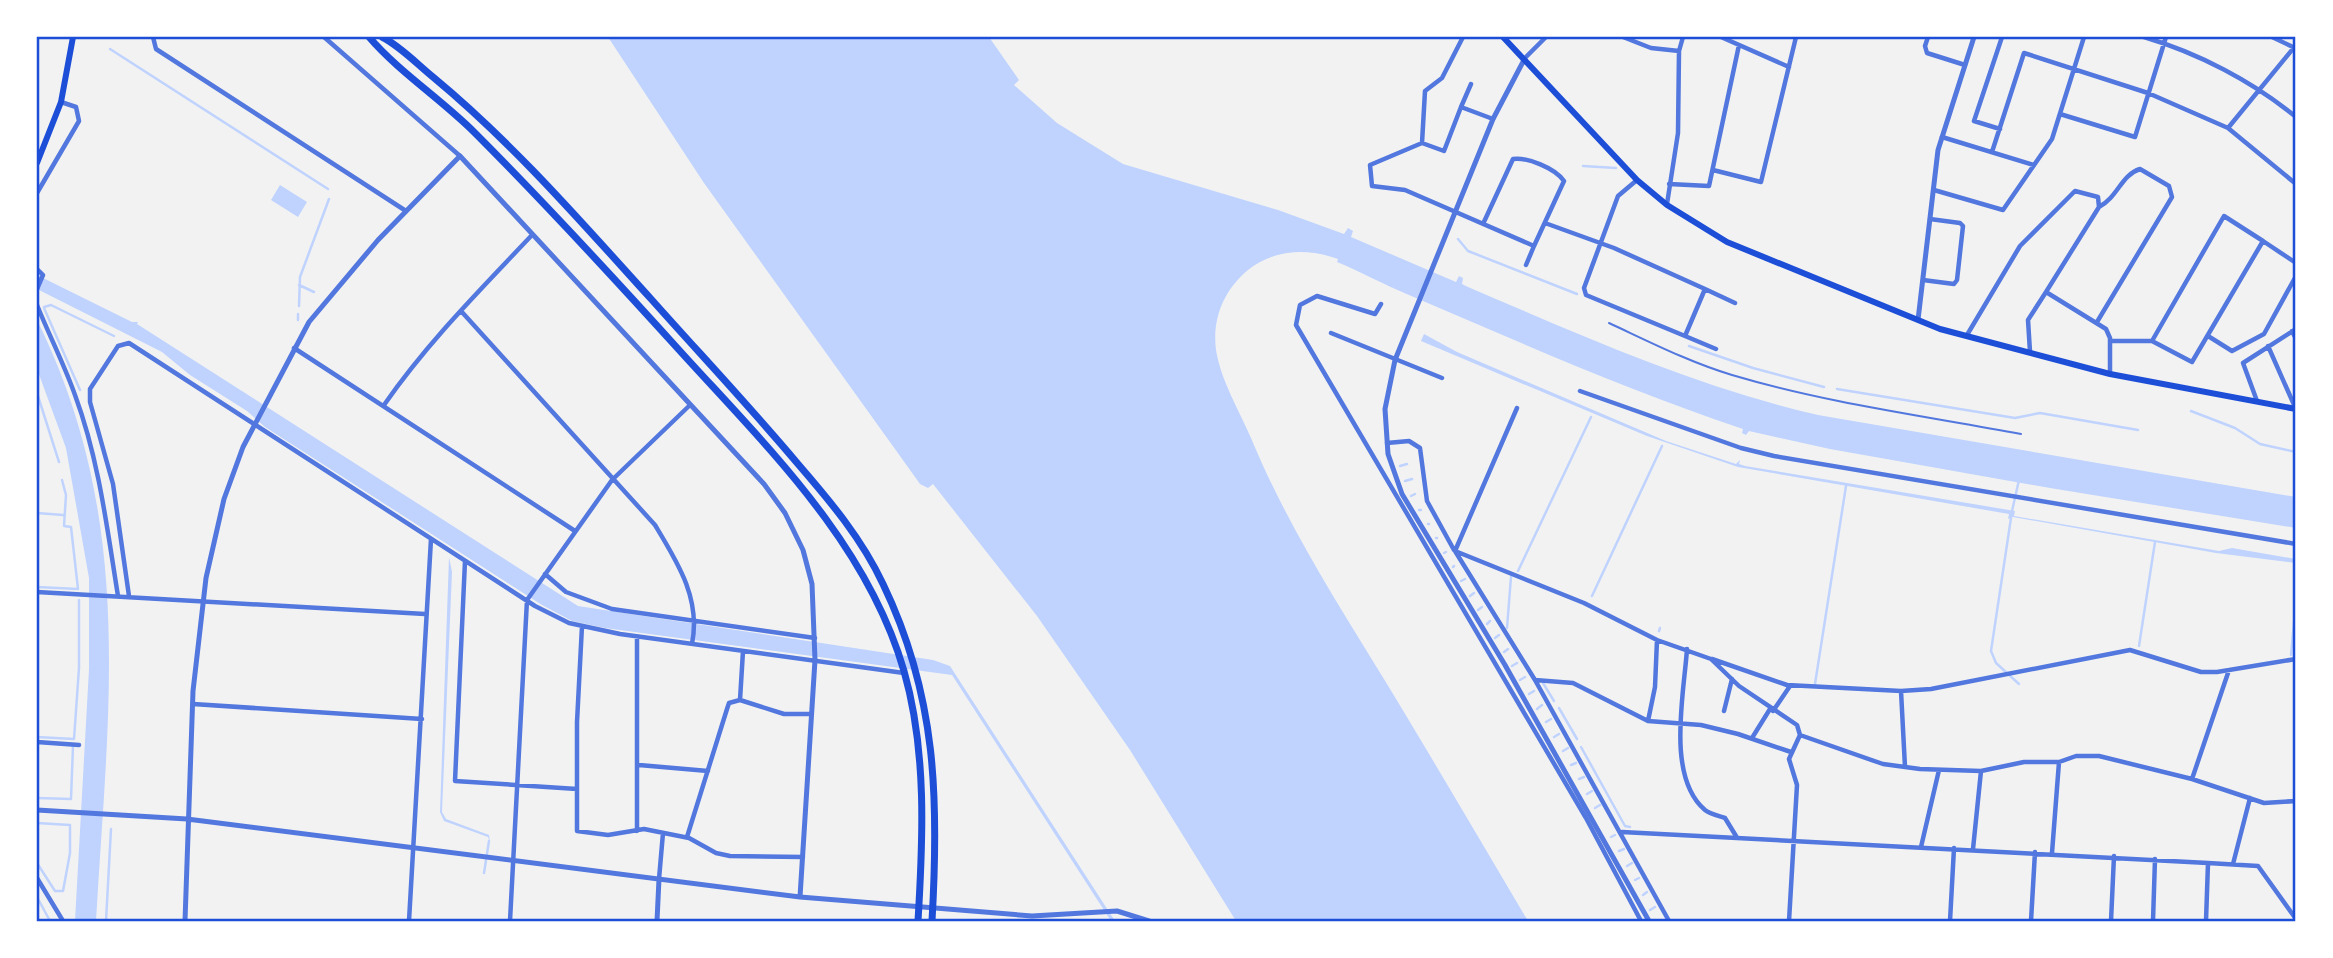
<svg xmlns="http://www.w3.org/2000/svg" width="2333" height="958" viewBox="0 0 2333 958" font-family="Cabin,sans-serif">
<rect width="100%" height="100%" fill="#f2f2f2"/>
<path fill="#bfd3fe" d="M608,37h381l30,43 -5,5 43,38 66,41 155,46 66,24 4,-6 5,3 -2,6 105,45 3,-6 4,2 -1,6 6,3c115,49 228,100 350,128l478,82v31l-246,-40 -220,-39 -81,-18 -3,4 -4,-2 1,-4c-114,-38 -224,-87 -334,-134 -24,-10 -50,-24 -72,-33l1,-3c-30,-11 -64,-10 -90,11 -24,20 -36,48 -32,80 5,31 23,60 35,88 36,87 87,166 136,246 48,79 94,158 141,237h-292l-106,-171 -93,-134 -104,-132 -5,4 -8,-4 -20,-28 -196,-273z
M280,185l27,17 -9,15 -27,-17z
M37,275l95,47h6l-1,2 441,282 355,54 17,6 165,255h-4l-159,-246 -347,-47 -33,-7 -30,-16 -277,-178 -18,-16 -57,-36 -28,-23 -125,-63z
M37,320c99,200 71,390 59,601h-21l14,-252v-91l-23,-130 -29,-79z
M1424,334l33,18 209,89 70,23 4,-4 -1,4 6,2 270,45 -1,5 205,35 13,-3 64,11v4l-80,-10 -203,-36 -5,2 1,-5 -271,-47 -91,-31 -226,-95z
M449,557l3,15 -10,240 4,7 43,16 1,8 -2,-6 -44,-16 -4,-9z"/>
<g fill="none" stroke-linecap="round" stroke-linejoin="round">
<path stroke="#bfd3fe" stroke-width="2.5" d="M110,49l218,140
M1583,166l33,2
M1458,239l10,12 109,43
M299,285l15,7
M299,306l1,-29 29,-78
M44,307l7,-2 63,31
M44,308l36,82
M298,320v-6
M1689,346l64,22 71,19
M1837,389l178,29 25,-5 98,17
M37,393l22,69
M2191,411l44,17 25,16 36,8
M1400,466l7,-2
M1405,481l7,-2
M1411,496l4,-2
M1419,510h2
M2012,511l7,-31
M37,513l26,2
M2011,518l-20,133 5,12 23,21
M1428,524h1
M1436,538h1
M1444,553l2,-1
M1453,567l1,-1
M1518,571l73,-154
M1461,581l4,-2
M37,587l41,2 -7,-62 -7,-1 2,-31 -4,-15
M1470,596l4,-3
M1592,596l70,-150
M1478,610l4,-3
M1487,624l3,-3
M1507,628l4,-51
M1659,631l1,-3
M1495,638l4,-3
M2139,646l16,-104
M1504,652l4,-3
M2291,655l5,-55
M1512,666l5,-3
M1520,680l5,-3
M1543,683l11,18
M1815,684l31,-198
M1529,694l5,-3
M1559,708l18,31
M1537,709l5,-4
M1546,722l5,-3
M37,737l37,2 5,-71v-68
M1554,737l5,-3
M1581,747l44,79 5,1
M1563,751l5,-3
M1571,765l5,-2
M1579,779l5,-2
M1587,794l5,-3
M37,798l34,1 2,-53
M1595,808l5,-3
M37,823l33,2
M1611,837l4,-2
M1619,851l5,-2
M37,863l18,28h8l7,-38v-27
M1627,866l5,-3
M484,873l5,-32
M1635,880l4,-2
M1643,895l4,-3
M37,897l13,24
M1650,910l5,-3
M106,921l5,-92"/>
<path stroke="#5277de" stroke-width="2" d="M1609,323c41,19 80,39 123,52 94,28 193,41 289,59"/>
<path stroke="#5277de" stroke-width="4.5" d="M153,37l3,12 250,162
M324,37l136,119
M1623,37l28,11 28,3
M1721,37l68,30
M1928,37l-3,9 2,7 38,12
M2144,37c54,16 108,44 152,80
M2272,37l21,10
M1524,59l22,-22
M1461,107l10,-23
M2060,114l75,23 31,-100
M1493,119l-32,-12 -17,44 -22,-8 -52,22 2,21 33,4 129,56 -8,19
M2228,128l68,-83
M2000,129l-26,-8 28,-84
M1942,137l92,28
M1422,143l3,-52 17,-13 21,-41
M1992,152l32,-99 124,40 80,35 68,56
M1713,170l48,12 35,-145
M1669,184l40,2 30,-141
M1934,190l69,20 49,-71 32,-102
M37,193l42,-72 -3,-14 -15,-5
M1667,204l11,-71 1,-82 4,-14
M1545,223l69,25 91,41 -20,47 -99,-41 -2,-7 34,-92 19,-16
M1483,224l30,-65c14,-2 42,9 51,22l-30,65
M2263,241l33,22
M37,269l6,6 -6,14
M1923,280l31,4 3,-4 6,-54 -3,-3 -30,-4
M1705,289l30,14
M1381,304l-6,10 -58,-18 -17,9 -4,20 290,493 55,103
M37,305c12,30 27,59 38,90 24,65 32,133 43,201
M461,311l194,214c23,38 46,74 37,119
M2097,322l75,-125 -3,-11 -29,-17c-19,6 -22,28 -41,38l-53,85 60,37 4,9v36
M2292,331l4,8
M1331,333l111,45
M1967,335l53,-89 55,-55 23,6 1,10
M1685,336l31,13
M2208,336l24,15 32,-17 32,-58
M2110,341h42l72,-125 39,25 -71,121 -40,-21
M2268,346l27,61
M294,348l281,183
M2030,352l-2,-32 18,-28
M1580,391l161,57 33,8 522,88
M2257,401l-14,-38 53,-34
M384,405c43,-62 96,-115 148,-170
M1387,443l22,-2 11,7 7,53 27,49
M1455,551l62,-143
M465,561l-10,220 122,8
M545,574l21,18 46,17 203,29
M37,592l388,22
M129,596l-16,-112 -23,-82v-13l28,-43 11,-3 406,263 34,17 51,11 284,39
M582,626l-5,96v109l31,4 36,-6 45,9 27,15 14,3 73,1
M637,637v194
M1687,649c-3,45 -21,128 18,161 5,4 14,6 20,8l11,18
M1712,659l75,26 114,6 30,-2 199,-39 71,22h16l79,-13
M1535,680l38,3 75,38 53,4 37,9 53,18
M1901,691l4,76
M740,700l44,14h27
M193,704l229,15
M1724,711l8,-32
M1773,711l17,-25
M1648,721l7,-34 2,-47
M1752,738l18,-29
M37,742l42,3
M639,765l69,6
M2192,779l37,-109
M1622,832l586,31 -2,58
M687,837l40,-128 2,-6 11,-3 3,-49
M1921,847l18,-77
M1973,849l8,-78
M2052,853l7,-91
M2208,863l50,3 38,53
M2233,864l17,-66
M37,878l26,43
M659,879l4,-46
M409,921l22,-382
M510,921l17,-321 85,-120 77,-74
M1669,921l-134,-241 -80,-129 129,52 73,37 54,19 28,27 58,39 3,10 83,29 37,5 61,2 43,-9h35l17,-6h23l93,23 72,24 32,-2
M1789,921l8,-136 -8,-26 11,-24
M1950,921l4,-73
M2031,921l4,-69
M2111,921l3,-65
M2153,921l2,-62"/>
<path stroke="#5277de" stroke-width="5" d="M1524,60l-31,59 -98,241 -10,49 3,45 14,40 103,171 144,256
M1918,320l20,-170 36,-113
M37,810l150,9 613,78 232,19 85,-5 32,10
M185,921l8,-230 13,-113 18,-79 19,-52 66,-125 69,-82 82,-84 304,328 21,29 18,37 9,34 3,76 -15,237
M657,921l2,-42"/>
<path stroke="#1d4ed8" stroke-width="6" d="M1503,37l134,143 30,25 60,37 213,87 170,45 186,35
M37,163l24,-61 12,-65"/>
<path stroke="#1d4ed8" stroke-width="7" d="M369,37c30,35 72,62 105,95 71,71 139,145 206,219 88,97 187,192 224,320 23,80 19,168 14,250
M382,37c18,9 35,27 51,40 81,67 149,146 219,223 49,55 99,108 146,164 32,37 64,75 85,120 54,112 56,216 49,337"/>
</g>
<rect width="2333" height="958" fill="none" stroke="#ffffff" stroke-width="77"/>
<rect x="38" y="38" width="2256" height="882" fill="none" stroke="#1d4ed8" stroke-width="2.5"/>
</svg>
